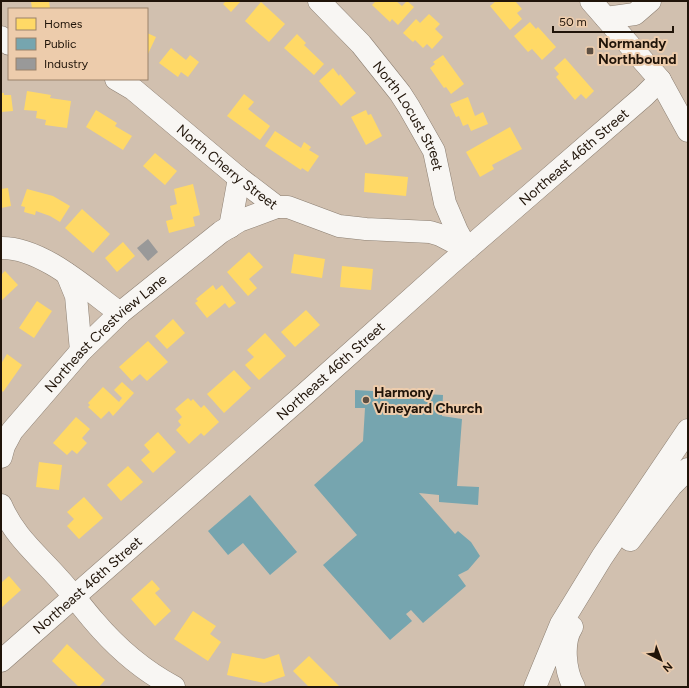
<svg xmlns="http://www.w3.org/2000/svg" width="689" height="688" viewBox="0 0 689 688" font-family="Figtree,sans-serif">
<rect width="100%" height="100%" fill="#d1c0af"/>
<path fill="#ffd966" d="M31,1h18l1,8h-18z
M226,1h15l-10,11 -8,-8z
M376,1h20l6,5 5,-5 7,6 -16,18 -6,-6 -2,3 -18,-17z
M496,1h19l7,8 -5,4 5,6 -12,11 -20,-24z
M261,2l24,22 -16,18 -24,-21z
M429,14l11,10 -5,5 8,8 -11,12 -5,-5 -4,4 -8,-8 -2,2 -10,-9 13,-14 4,4z
M530,22l6,7 2,-2 18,20 -14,13 -10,-11 -4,3 -14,-16z
M147,33l9,4 -9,19z
M297,34l9,9 -2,2 20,19 -10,11 -30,-27z
M171,48l15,12 4,-5 9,7 -11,15 -7,-5 -3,5 -19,-14z
M443,55l21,29 -13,10 -5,-7 -2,1 -14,-20 5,-4 -2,-2z
M565,58l29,33 -8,8 -5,-5 -6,6 -19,-23 3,-3 -5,-6z
M333,68l6,8 1,-2 16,19 -15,13 -22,-25z
M27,91l24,4 -1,3 21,3 -4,27 -22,-3 1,-5 -10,-2 1,-7 -13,-1z
M1,93h3v2h7l2,16 -12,1z
M244,94l10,8 -6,7 22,17 -10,14 -33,-24z
M468,97l7,19 8,-4 5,12 -17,7 -3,-7 -5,2 -4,-10 -3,1 -6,-13z
M96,110l21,13 -2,3 17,10 -9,14 -37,-23z
M366,110l2,5 3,-1 11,22 -16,9 -15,-28z
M510,127l12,22 -30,16 2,4 -14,8 -14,-25z
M275,131l26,17 3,-6 7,5 -2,3 10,6 -11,16 -6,-4 -1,2 -36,-24z
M155,153l22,18 -12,14 -22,-19z
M365,173l43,4 -2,19 -42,-4z
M193,184l7,31 -7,2 2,9 -26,7 -3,-12 7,-2 -3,-13 7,-2 -3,-15z
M8,188l3,18 -10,2v-19z
M27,189l26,7 17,10 -10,16 -10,-6 -14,-5 -1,4 -11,-3 1,-5 -4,-1z
M82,209l28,25 -17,19 -28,-25z
M123,242l12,14 -18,16 -12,-14z
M249,252l14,15 -14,12 8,9 -9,8 -21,-24z
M294,254l31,5 -3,19 -31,-5z
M342,266l31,3 -2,21 -31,-3z
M5,271l13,14 -17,16v-26z
M213,285l3,5 6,-5 14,18 -7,5 -4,-5 -18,15 -12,-15 3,-2 -2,-2z
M37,301l15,10 -18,27 -15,-10z
M306,310l14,15 -25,22 -14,-15z
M173,319l12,14 -18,16 -12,-13z
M265,333l21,23 -27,24 -14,-15 9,-8 -7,-7z
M148,341l20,21 -21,19 -7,-7 -8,7 -13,-14z
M7,354l15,11 -19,27 -2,-2v-26z
M234,370l17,18 -27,25 -17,-19z
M122,382l12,11 -21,23 -4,-5 -8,8 -13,-12 2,-2 -2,-2 15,-16 16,15 3,-4 -8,-8z
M188,398l3,3 2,-2 8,9 3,-3 15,17 -15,14 -3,-3 -12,11 -13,-14 5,-5 -3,-4 4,-4 -7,-8z
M76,417l14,12 -8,9 5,5 -10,11 -5,-4 -5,5 -14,-12z
M158,432l18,20 -23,21 -12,-13 9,-8 -6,-7z
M39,462l23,3 -3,25 -23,-3z
M128,466l15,16 -22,19 -14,-16z
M84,497l19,21 -24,21 -12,-13 7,-7 -7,-7z
M9,576l12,14 -20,18v-25z
M152,580l8,9 -5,4 16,18 -16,15 -24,-27z
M193,611l23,15 -6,8 11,8 -13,19 -34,-22z
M67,644l38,36 -6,7h-20l-27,-26z
M232,653l32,6 15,-5 6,22 -21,7 -37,-8z
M309,656l31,31h-31l-16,-16z"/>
<path fill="#76a5af" d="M355,390l88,5 -1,21 20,3 -5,67 22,1 -1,18 -39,-3v-7l-20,-2 36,41 3,-3 13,11 9,14 -12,14 -10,5 8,11 -43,37 -12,-13 -5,4 6,7 -22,19 -67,-75 34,-30 -43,-50 49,-44 2,-33h-10z
M250,495l47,57 -27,23 -27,-32 -15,12 -20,-24z"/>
<path fill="#999" d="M148,239l10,13 -10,9 -11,-13z"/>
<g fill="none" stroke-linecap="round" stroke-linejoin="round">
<g stroke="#8c7f72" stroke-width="23">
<g id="minor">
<path id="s1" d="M319,1l42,43 39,49 9,14 25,44 11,52 12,28 10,18"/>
<path d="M606,18l29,-4 15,-13"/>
<path d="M1,37l8,7"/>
<path id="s2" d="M116,79l17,10 106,89 38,29h11l51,19 27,3 64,3 10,3 27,14"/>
<path d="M230,227l9,-49"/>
<path d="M1,248c41,-1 87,42 119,65"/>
<path d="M67,274l9,22 5,55"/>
<path id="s3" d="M1,457l3,-11 8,-15 69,-80 39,-38 101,-81 18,-11 38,-14"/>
<path d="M1,505c13,31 36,49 58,74 12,13 23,28 35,42 22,26 50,50 80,66"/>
<path id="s4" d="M1,661l305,-268 143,-128 195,-169 16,-16"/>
</g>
</g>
<g stroke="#8c7f72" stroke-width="23">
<path id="major" d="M591,1l69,79 28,51"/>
</g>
<g stroke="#8c7f72" stroke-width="23">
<path id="highway" d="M630,540l41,-54 17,-17
M572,627c-10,15 -7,44 2,60
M535,687l26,-63 41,-67 86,-127"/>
</g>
<use href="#minor" stroke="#f8f6f3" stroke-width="22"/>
<use href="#major" stroke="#f8f6f3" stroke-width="22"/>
<use href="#highway" stroke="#f8f6f3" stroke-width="22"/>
</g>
<g fill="#5e5043" stroke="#edccac" stroke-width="1.5">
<rect x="586" y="47" width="8" height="8" rx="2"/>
<circle cx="366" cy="400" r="4"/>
</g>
<g text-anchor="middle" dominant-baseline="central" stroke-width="4" stroke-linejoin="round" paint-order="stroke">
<g font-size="14" font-weight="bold" fill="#201409" stroke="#edccac" text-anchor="start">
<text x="598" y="43">Normandy<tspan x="598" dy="16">Northbound</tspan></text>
<text x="374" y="392">Harmony<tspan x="374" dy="16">Vineyard Church</tspan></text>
</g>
<g font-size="14" fill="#201409" stroke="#edccac">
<text stroke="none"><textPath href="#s1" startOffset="147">North Locust Street</textPath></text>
<text stroke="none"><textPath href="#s4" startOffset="763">Northeast 46th Street</textPath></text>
<text stroke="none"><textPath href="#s2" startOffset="142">North Cherry Street</textPath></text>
<text stroke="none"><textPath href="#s3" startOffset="164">Northeast Crestview Lane</textPath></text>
<text stroke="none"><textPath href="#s4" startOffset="439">Northeast 46th Street</textPath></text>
<text stroke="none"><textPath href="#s4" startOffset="115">Northeast 46th Street</textPath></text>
</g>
</g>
<rect width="689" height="688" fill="none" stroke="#201409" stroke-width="4"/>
<rect x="8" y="8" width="140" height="72" fill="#edccac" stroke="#9b826b"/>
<rect x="16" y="18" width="20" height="12" fill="#ffd966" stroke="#9b826b"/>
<text x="44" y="28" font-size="12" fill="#201409">Homes</text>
<rect x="16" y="38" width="20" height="12" fill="#76a5af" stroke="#9b826b"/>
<text x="44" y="48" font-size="12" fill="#201409">Public</text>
<rect x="16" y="58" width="20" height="12" fill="#999999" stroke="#9b826b"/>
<text x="44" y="68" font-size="12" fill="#201409">Industry</text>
<g transform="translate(661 660) rotate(138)" stroke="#edccac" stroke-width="3" paint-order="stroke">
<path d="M0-3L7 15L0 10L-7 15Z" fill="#201409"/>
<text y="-6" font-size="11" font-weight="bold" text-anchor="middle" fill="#201409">N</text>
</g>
<path d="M553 26v6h120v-6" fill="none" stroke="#201409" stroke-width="2"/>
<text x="559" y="26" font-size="12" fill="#201409" stroke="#edccac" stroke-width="3" paint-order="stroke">50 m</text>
</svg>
